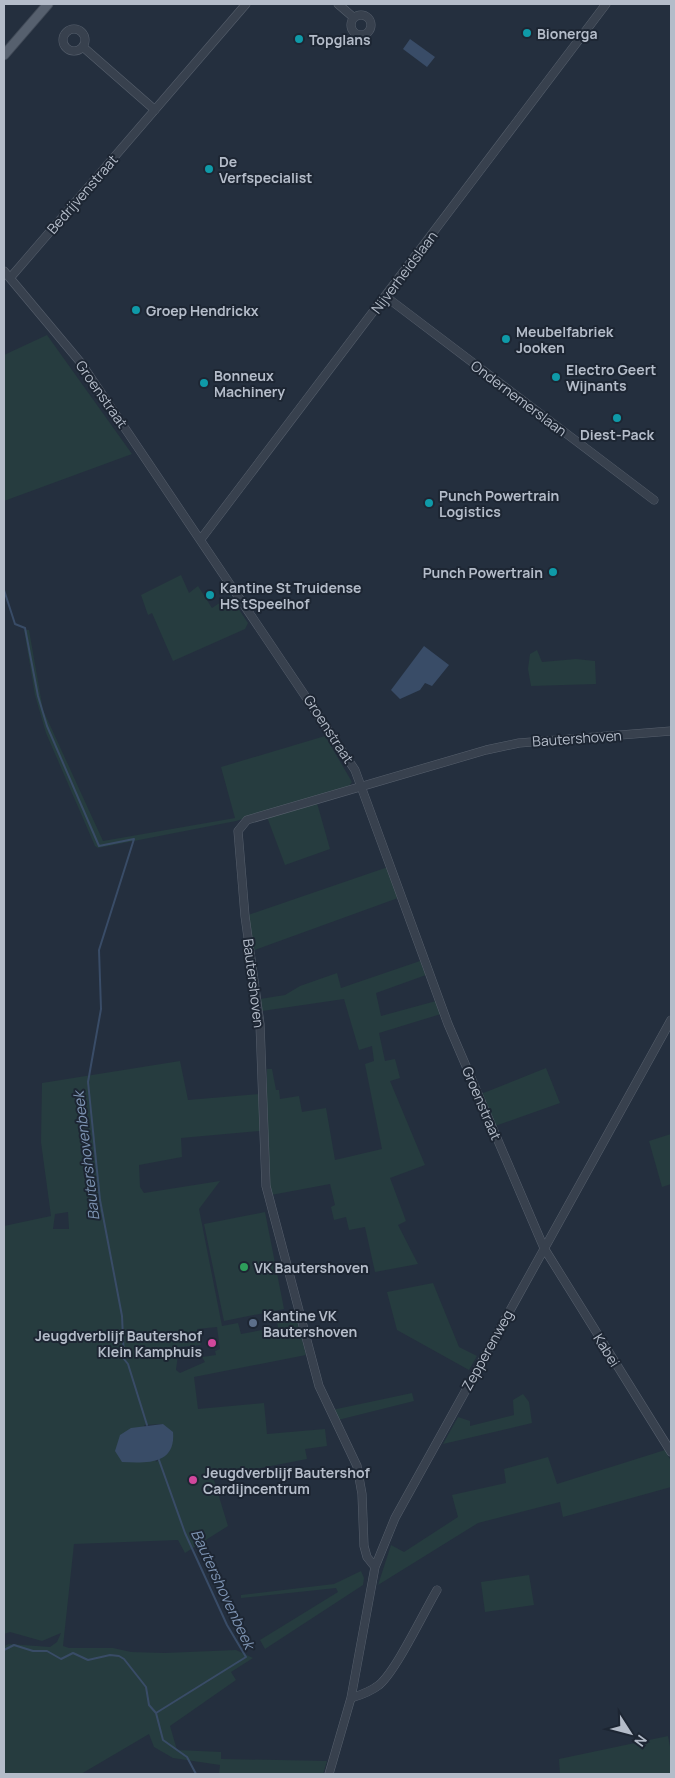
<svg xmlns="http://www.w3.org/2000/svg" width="675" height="1778" viewBox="0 0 675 1778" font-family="Manrope,sans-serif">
<rect width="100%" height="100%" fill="#242f3e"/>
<path fill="#263c3f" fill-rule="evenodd" d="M47,335l85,119 -128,47v-146z
M181,575l8,18 9,-7 14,22 18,-12 18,27 -3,6 -72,32 -21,-48 -4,2 -7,-20z
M24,630h5l14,80 60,131 132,-23 -14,-51 104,-31 27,46 -3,4 -113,35 -138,27 -3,-2 -49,-113 -11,-38z
M537,650l5,12 34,-3 19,2 1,23 -65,2 -3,-17 2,-15z
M317,803l13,46 -45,16 -18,-48z
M388,867l10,31 -146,53 -4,-36z
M420,961l6,14 -50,18 5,23 55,-15 5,13 -62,19 6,28 10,-2 5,19 -10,3 35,84 -35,13 16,43 -8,4 20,39 -43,8 -10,-45 -16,3 -3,-13 -12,3 -3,-13 4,-2 -5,-21 -59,11 -4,-36v-90h5l4,21h3l1,9 19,-3 3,16 24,-4 9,52 47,-11 -17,-85 9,-3 -2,-15 -13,4 -15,-51 -82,12 -2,-12 25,-4 15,-9 37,-13 4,15z
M180,1061l8,39 71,-6 1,37 -79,7 1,19 -43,8 1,22 4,6 76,-12 -21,28 23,117 16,-3 3,11 37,-7 -1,-4 20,-4 9,36 -112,22 4,32 66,-6 3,31 58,-5 2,17 -22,3 2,10 -94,18 15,49 -43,27 -7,-13 -104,4 -11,102 6,2h44l18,4 34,1 71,-3 17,8 -22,14 5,8 -66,46 7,24 44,2v7l106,2 -4,13h-104l1,-9 -47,-7 -19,-11 -5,-13 -68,40h-77v-128l5,-2 41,3 7,-5 4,-9 -19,8 -32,-9 -6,2v-408l47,-10 -10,-74 1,-59zM68,1212l1,17h-16l2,-15zM217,1327l3,22 -5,2 1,4 -14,2 3,5 -25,11 -4,-3 3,-23 22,-2 -4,-16zM163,1424l6,28 -13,10 -12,-37z
M546,1068l14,35 -65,23 -14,-32z
M671,1134v50l-9,3 -13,-46z
M265,1212l19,97 -60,12 -20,-97z
M433,1283l26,64 18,9 -8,14 -72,-40 -10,-38z
M412,1393l2,8 -76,19 -6,-10z
M523,1394l6,8 3,21 -89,21 15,-27 12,4v5l44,-11 -1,-15z
M665,1450l6,11v26l-108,30 -3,-15 -82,21 -100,62 13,-40 13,7 54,-35 -6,-22 54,-12 -2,-14 44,-12 9,27z
M361,1571l3,7 -1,7 -98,64 -5,-9 78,-48 -2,-4 -95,10v-3l93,-11z
M529,1575l5,30 -49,7 -4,-30z
M668,1736l3,16v22h-111l-1,-15z"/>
<path fill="#394c67" d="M410,39l25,18 -8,10 -24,-18z
M424,646l25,19 -17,21 -7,-3 -5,7 -20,9 -9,-9z
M163,1424l10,8c3,33 -27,31 -51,30l-7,-11 5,-16 11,-7z"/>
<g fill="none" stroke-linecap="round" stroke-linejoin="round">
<path stroke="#394c67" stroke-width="2" d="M4,590l11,34 10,4 13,68 9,30 52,120 35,-7 -35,111 2,59 -13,73 12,118 22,116 2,43 4,5 19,61
M4,1650l10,-5 19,6h14l14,8 12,-6 15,7 22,-5 9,1 5,3 22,28 3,18 7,8 7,27 24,17 9,17
M156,1713l90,-56 -19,-32 -42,-92 -26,-73"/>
<g stroke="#565f6c" stroke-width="9">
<path id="minor" d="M338,4l15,13
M351 25a10 10 0 1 1 20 0a10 10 0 1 1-20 0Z
M63 40a11 11 0 1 1 22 0a11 11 0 1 1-22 0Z
M83,47l72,63
M4,271l77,92 274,407 93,254 96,224 127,204
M10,278l236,-274
M385,296l269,204
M201,539l405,-535
M375,1567l-8,-10 -3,-11 -2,-52 -5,-28 -38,-80 -53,-200 -6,-162 -15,-108 -7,-85 9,-11 239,-70 33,-7 152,-12
M351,1698c10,-3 19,-6 28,-13 17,-14 45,-73 58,-95
M329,1774l22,-76 24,-131 20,-49 276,-498"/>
</g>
<g stroke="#414a57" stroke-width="11">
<path id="major" d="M4,55l44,-51"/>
</g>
<use href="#minor" stroke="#38414e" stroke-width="8"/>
<use href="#major" stroke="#56606e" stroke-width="9"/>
</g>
<g fill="#0f9aa8" stroke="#1d2633" stroke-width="2">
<circle cx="527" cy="33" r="5"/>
<circle cx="299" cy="39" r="5"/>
<circle cx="209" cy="169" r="5"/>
<circle cx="136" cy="310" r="5"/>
<circle cx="506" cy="339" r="5"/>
<circle cx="556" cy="377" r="5"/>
<circle cx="204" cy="383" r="5"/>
<circle cx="617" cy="418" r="5"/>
<circle cx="429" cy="503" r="5"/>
<circle cx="553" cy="572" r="5"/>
<circle cx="210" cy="595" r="5"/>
</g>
<circle fill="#2e9e5b" stroke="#1d2633" stroke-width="2" cx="244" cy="1267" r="5"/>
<circle fill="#5c6f8a" stroke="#1d2633" stroke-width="2" cx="253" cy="1323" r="5"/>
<g fill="#d1479c" stroke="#1d2633" stroke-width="2">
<circle cx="212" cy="1343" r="5"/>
<circle cx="193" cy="1480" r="5"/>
</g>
<g text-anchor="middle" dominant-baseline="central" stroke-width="4" stroke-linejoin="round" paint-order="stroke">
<g font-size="14" font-weight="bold" fill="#b4bcc9" stroke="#1d2633" text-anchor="start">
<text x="537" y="33">Bionerga</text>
<text x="309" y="39">Topglans</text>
<text x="219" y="161">De<tspan x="219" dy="16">Verfspecialist</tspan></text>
<text x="146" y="310">Groep Hendrickx</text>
<text x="516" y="331">Meubelfabriek<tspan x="516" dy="16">Jooken</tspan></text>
<text x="566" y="369">Electro Geert<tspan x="566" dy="16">Wijnants</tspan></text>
<text x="214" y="375">Bonneux<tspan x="214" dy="16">Machinery</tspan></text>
<text x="617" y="434" text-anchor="middle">Diest-Pack</text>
<text x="439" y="495">Punch Powertrain<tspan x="439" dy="16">Logistics</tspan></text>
<text x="543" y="572" text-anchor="end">Punch Powertrain</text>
<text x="220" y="587">Kantine St Truidense<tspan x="220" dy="16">HS tSpeelhof</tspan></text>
<text x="254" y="1267">VK Bautershoven</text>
<text x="263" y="1315">Kantine VK<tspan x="263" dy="16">Bautershoven</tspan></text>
<text x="202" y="1335" text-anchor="end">Jeugdverblijf Bautershof<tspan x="202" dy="16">Klein Kamphuis</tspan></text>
<text x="203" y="1472">Jeugdverblijf Bautershof<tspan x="203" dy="16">Cardijncentrum</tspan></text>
</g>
<g font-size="14" fill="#b4bcc9" stroke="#1d2633">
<text transform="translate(82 194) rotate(-49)">Bedrijvenstraat</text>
<text transform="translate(404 272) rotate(-53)">Nijverheidslaan</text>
<text transform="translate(102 394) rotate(55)">Groenstraat</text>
<text transform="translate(519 398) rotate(37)">Ondernemerslaan</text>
<text transform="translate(329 729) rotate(57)">Groenstraat</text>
<text transform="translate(577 738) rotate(-4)">Bautershoven</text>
<text transform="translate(254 983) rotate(83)">Bautershoven</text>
<text transform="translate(482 1103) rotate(67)">Groenstraat</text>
<text transform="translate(487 1350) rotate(-61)">Zepperenweg</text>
<text transform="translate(607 1350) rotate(58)">Kabei</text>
</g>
<g font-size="15" font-style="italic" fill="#7c92b1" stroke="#1d2633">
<text transform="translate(86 1156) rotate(-97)">Bautershovenbeek</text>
<text transform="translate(223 1589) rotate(65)">Bautershovenbeek</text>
</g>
</g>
<rect width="675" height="1778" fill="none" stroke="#b4bcc9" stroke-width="10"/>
<g transform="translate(630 1733) rotate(126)" stroke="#1d2633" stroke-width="4" paint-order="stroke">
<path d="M0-4L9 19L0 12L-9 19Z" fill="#b4bcc9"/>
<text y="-8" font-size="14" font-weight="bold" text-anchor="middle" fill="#b4bcc9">N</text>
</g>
</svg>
